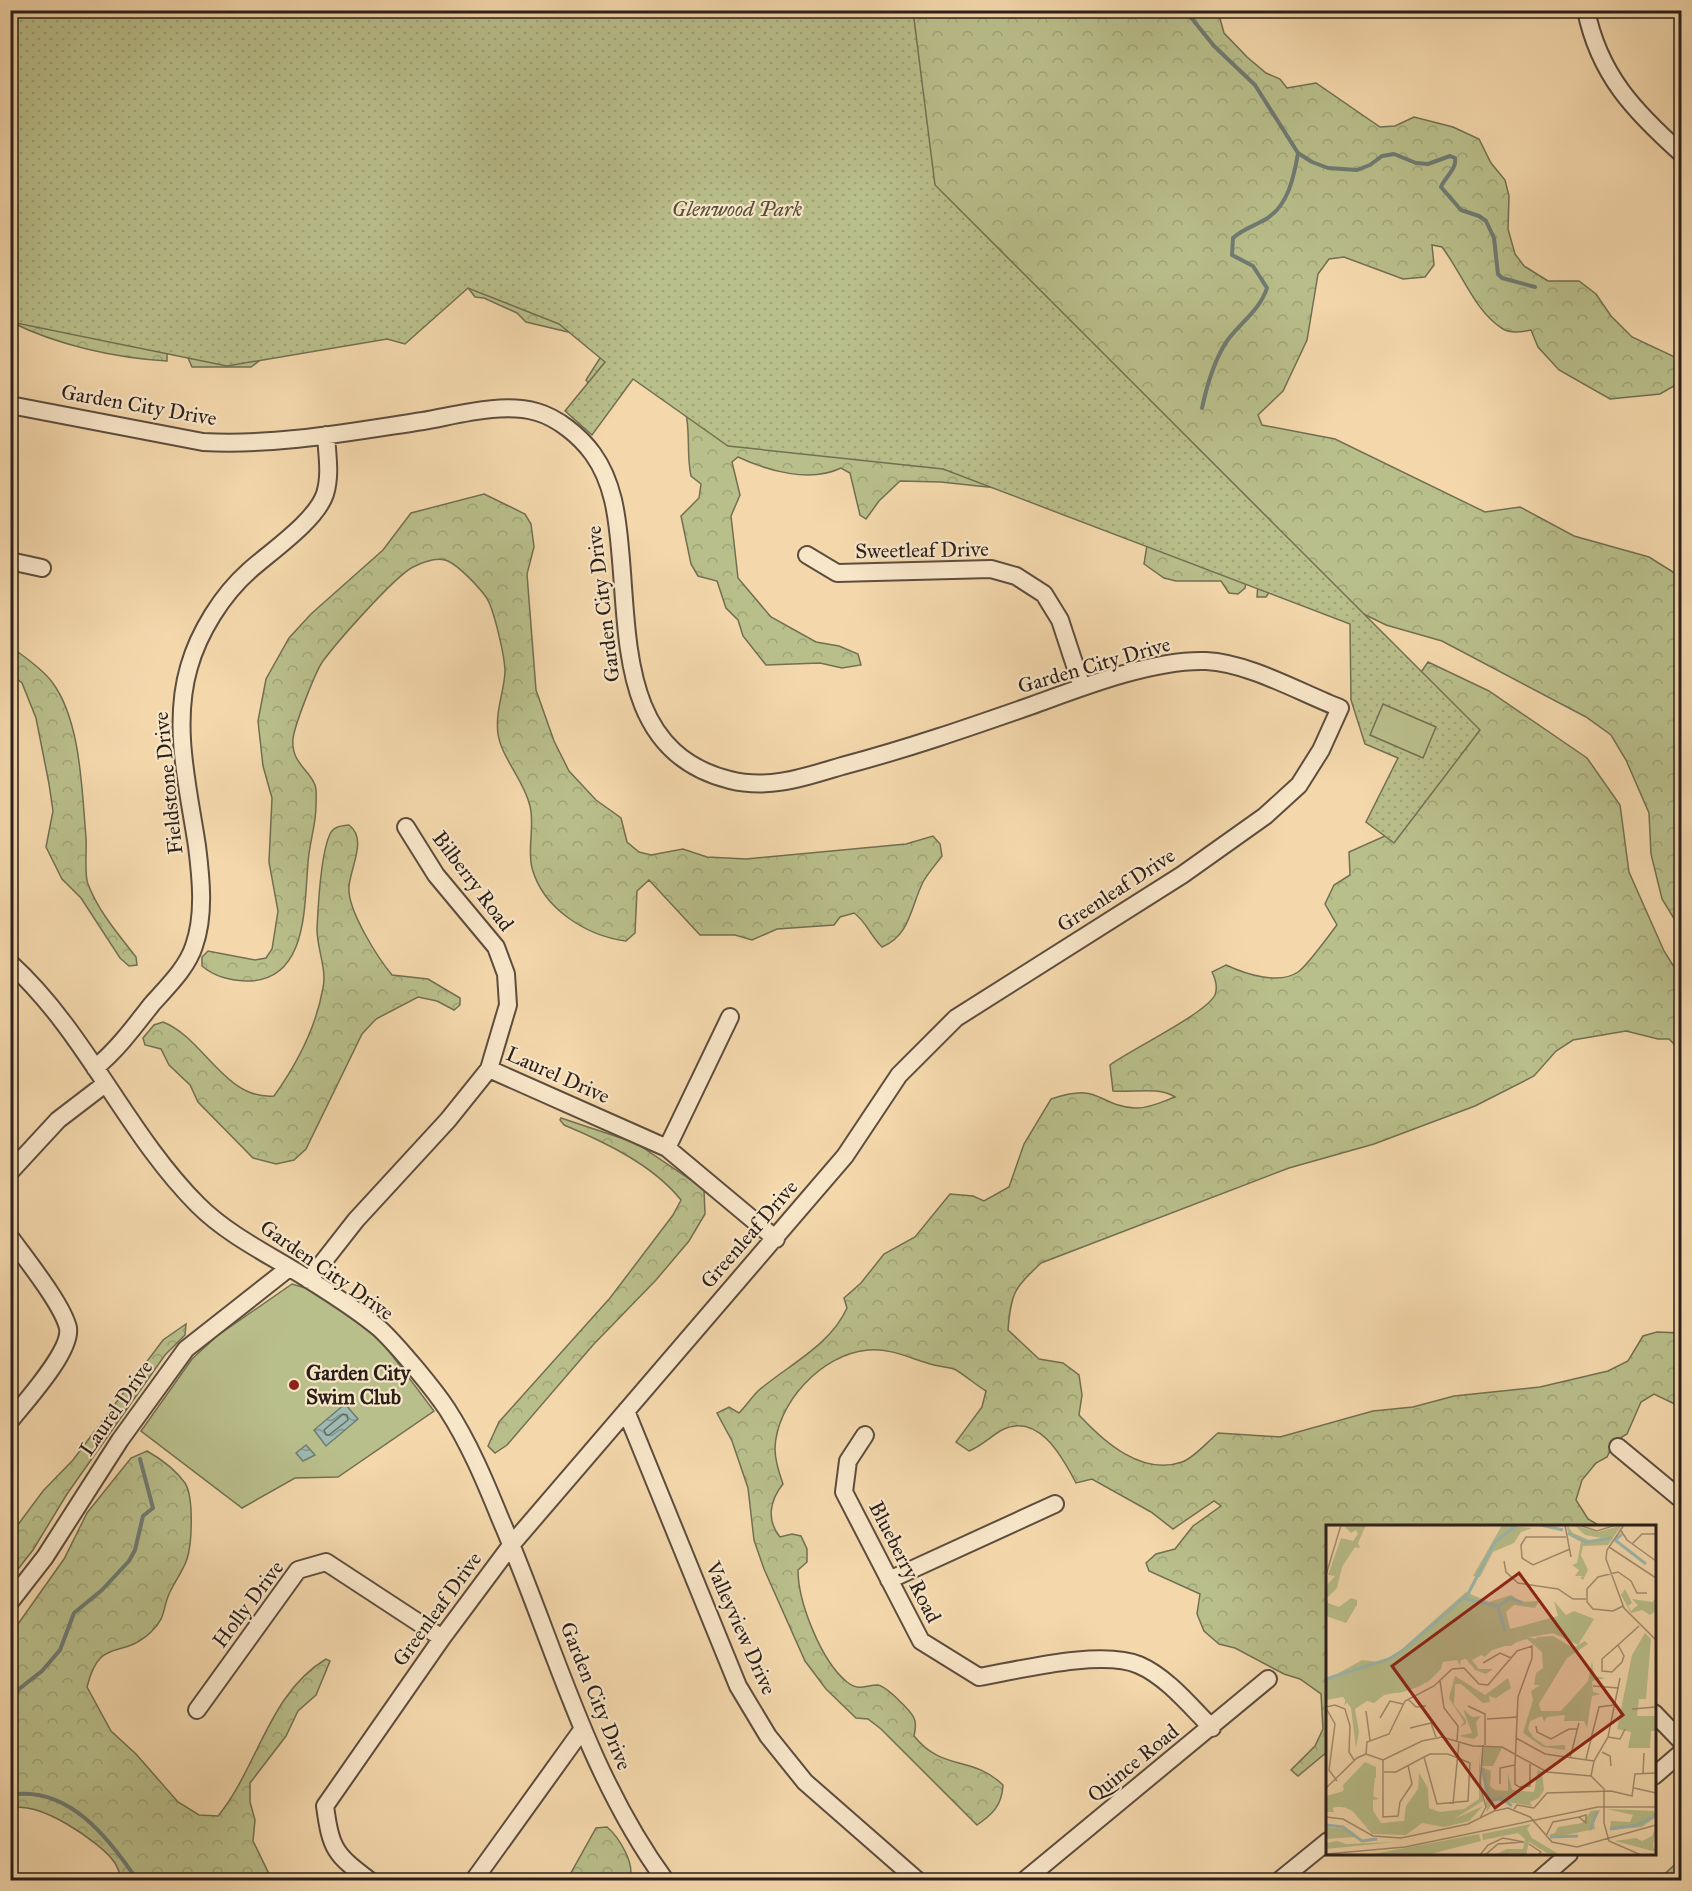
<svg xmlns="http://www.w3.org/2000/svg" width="1692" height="1891" viewBox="0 0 1692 1891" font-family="'IM FELL Great Primer',serif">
<defs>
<pattern id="forest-crowns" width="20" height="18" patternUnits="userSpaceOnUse" patternTransform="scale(1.5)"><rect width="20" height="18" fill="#b9bf8b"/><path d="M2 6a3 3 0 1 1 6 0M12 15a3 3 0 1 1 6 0" fill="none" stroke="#9fa477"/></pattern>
<pattern id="park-dots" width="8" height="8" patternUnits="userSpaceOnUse" patternTransform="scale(1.5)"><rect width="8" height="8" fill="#b9bf8b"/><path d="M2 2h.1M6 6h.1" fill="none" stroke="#9fa477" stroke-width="1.8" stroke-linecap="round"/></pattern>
<pattern id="water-waves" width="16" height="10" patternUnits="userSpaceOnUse" patternTransform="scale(1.5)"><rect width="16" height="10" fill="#9db9b0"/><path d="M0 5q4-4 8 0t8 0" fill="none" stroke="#80968e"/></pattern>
</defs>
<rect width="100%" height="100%" fill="#f4d8ac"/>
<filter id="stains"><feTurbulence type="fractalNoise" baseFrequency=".00333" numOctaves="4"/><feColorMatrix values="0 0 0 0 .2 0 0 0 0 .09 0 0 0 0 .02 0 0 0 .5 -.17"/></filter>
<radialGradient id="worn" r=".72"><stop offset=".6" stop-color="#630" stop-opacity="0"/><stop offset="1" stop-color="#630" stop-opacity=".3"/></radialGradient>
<path fill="url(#forest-crowns)" stroke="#726f52" stroke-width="1.5" d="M10,11h1208l6,22 23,24 19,16 14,6 7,9 29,-5 64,44 15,-1 19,-9 39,10 26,12 12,24 14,17 4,16 -1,33 7,25 9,12 24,15h31l17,13 15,22 21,21 45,21 4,4v10l-7,14 -14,8 -50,5 -51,-29 -21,-23 -7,-17c-9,2 -20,4 -28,-1 -28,-17 -41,-56 -61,-82l-10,-2 2,20 -9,12 -22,2 -59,-22 -15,2 -11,15 -11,66 -24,51 -25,24 4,10 73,14 150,73 35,-5 54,29 75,21 32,20v353l-19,-31 -11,-45 -2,-41 -23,-53 -15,-25 -25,-18 -144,-76 -56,-16 -104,-51 -16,23h-9l1,-13 -11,-9 -2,13 -7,6 -9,-1 -8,-12h-45l-12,-3 -20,-14 4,-25 -122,-48 -85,-9 -41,-1 -21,20 -13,18 -6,-4 -10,-42 -9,-5c-31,15 -73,3 -103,-11l-6,5 8,33 -9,21 7,62 33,39 45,25 23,4 19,8 3,11 -19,3 -22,-5 -54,2 -23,-29 -5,-16 -12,-12 -9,-27 -19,-5 -7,-12 -10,-48 18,-18 2,-14 -10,-8c-5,-23 0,-44 -6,-67l-49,-33 -38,20 -12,-16 16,-25 -13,-18 -63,-15 -9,-9 -33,-15 -9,-1 -12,-16 -181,63 -31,23h-59l-7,-16 -18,-18v28c-52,-3 -110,-16 -156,-39z
M484,494l41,20 6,10 3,23 -7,27 9,116 18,51 15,30 27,29 25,18 6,24 12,10 12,3 32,-6 24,8 39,2 160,-15 27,-8 7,8 2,12c-6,8 -14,17 -19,26 -12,24 -13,54 -41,65 -11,-10 -16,-26 -28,-34l-14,4 -6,8 -57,4 -25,11 -17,-5h-35l-51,-55 -12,11 -2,42 -9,8c-39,-5 -83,-32 -94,-73 -5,-20 3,-42 -2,-62 -6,-26 -28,-47 -32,-72 -3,-22 6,-42 7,-62 0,-14 -11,-64 -19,-75 -8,-11 -26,-30 -38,-36 -11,-5 -25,1 -35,6 -19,10 -76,75 -90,94 -8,11 -29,66 -30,78 -2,24 16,30 22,46 2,5 1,15 1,21 0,19 -7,38 -8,57 -4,44 0,119 -62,118 -17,-1 -31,-4 -44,-15v-9l6,-6 47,9 11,-2 6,-9 6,-38 -9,-49 3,-64 -9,-32 -5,-45 8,-42 23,-41 22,-24 72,-64 28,-37z
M10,646c14,11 32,22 42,36 29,38 30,110 34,156 1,12 -2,37 2,46 10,27 31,51 48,73l1,8 -8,1 -9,-8 -39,-60 -19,-19 -16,-32 7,-36 -4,-27 -13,-66 -14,-35 -11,-9z
M1428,662l61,29 98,67 33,47 9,67 35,79 17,27v73l-12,-12h-11l-32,-8 -53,9 -17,11 -22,25 -59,30 -101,38 -85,24 -248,95c-27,26 -30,29 -33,67l31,29 24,4 16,12 3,20 -3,20c25,27 63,61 103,47 12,-4 26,-21 36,-29l62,4 93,-26 40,-4 41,-11 86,-9 68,-16 20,-10 15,-25 14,-4 24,1v74l-27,-13 -13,8 -14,32 -12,7 -8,16 -11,6 -14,17 -6,20 12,19 12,7h-272l-1,226 -29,24 -7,-6 24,-24 8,-17 -2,-35 -21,-15 -16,-5 -49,-26 -16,-4 -15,-13 -7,-17 3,-20 -51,-23 -3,-8 10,-9 19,-5 18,-23 28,-20 -7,-5 -41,28 -22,-17 -59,-33 -16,4c-14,-27 -39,-73 -76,-52 -11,7 -19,15 -31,20l-13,-9 26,-35 4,-16c-10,-6 -20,-15 -30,-21 -6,-3 -15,-3 -22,-5 -23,-6 -42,-17 -66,-15 -46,4 -92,53 -93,99 0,12 4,24 8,35 -13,16 -17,36 -3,53l12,-3 9,2 6,13v13l-9,8c0,32 23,91 49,112 13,10 18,3 31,3 8,1 33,26 36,33 3,6 1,12 0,18 29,36 58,19 89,49 -1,20 -10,29 -26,40l-96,-96 -13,-10 -12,-1 -30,-29 -21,-28 -41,-92 -10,-29 -6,-52 -16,-47 -15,-28 12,-6 10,6c7,-7 12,-15 19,-22 30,-26 72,-45 89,-83l-3,-10 17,-15 23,-29 31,-17 35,-43 23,2 11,5 25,-14 15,-43 27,-45c51,-17 44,6 84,9 13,1 29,-7 40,-11 -17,-11 -42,-4 -62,-6l-3,-26c22,-16 95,-51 105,-70 3,-8 1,-15 -3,-23l14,-7c19,9 53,20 72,7 10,-7 31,-37 39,-47l-12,-21 9,-19 16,-10 -1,-23 45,-20 21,-151z
M349,825c19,14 1,43 0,62 -2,23 29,71 43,88l36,4 32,19v7l-6,5 -17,-9 -19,-4 -42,22 -14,15 -56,115 -12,11 -18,4 -23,-6 -55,-56 -8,-17 -21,-20 -8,-16 -16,-4 -2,-7 11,-13 9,-3c41,16 62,78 111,74 23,-32 42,-69 49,-108 4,-19 -6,-39 -6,-59 1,-22 4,-76 13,-95 4,-8 11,-8 19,-9z
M561,1118l75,25 68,46 1,25 -16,27 -33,39 -63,65 -86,100 -12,8 -7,-7 11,-24 111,-124 63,-83 8,-15c-28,-35 -76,-58 -117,-75l-4,-5z
M186,1324l-1,11 -20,20 -98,139 -34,56 -22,28v-44l32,-43 30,-31 90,-120z
M147,1451c14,8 28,18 38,32 9,14 7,61 2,76 -4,12 -12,22 -17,33 -8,16 -3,25 -19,40 -30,29 -51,3 -64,55l24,44 25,23 42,48 21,13 19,1c40,-49 51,-123 108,-157l4,2 -14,34 -18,16 -12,25 -36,47v19l5,18 -2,21 19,39h-149c-3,-5 -5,-12 -8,-17 -14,-21 -80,-65 -104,-54v-175l53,-75 23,-46 44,-55z
M607,1827c11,9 31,40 21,53h-61l29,-52z"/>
<path fill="url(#park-dots)" stroke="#726f52" stroke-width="1.5" d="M10,11h903l22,174 545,545 -86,113 -28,-21 32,-64 -33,-14 -14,-44 -1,-76 -407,-155 -215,-23 -95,-67 -41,56 -27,-24 40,-49 -46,-38 -91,-36 -63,56 -18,-5 -160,27 -216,-44z
M1681,1859v21h-23z"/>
<path fill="#b9bf8b" stroke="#726f52" stroke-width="1.5" d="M1383,704l53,23 -13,31 -53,-23z
M292,1284l27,8 54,38 61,81 -96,66 -43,1 -53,30 -101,-77 51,-72 25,-23z"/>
<path fill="url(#water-waves)" stroke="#6f7b74" stroke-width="1.5" d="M345,1404l13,15 -32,27 -12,-16z
M306,1445l9,10 -12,6 -7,-8z"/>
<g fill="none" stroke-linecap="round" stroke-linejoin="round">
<path stroke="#646c65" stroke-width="1.5" d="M343,1414l4,1 1,5 -19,15h-3l-2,-5z"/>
<path stroke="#6f7b74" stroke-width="4" d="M1185,10l29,36 41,39 43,68 14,9 16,6 29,2 13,-5 12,-9 12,-2 22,9 12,1 22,-8 5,2c2,11 -10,19 -14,29l20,23 18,6 7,5 8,17 4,36 4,4 33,9
M1202,408c5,-23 12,-48 25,-67 13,-18 33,-31 40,-53l-14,-22 -21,-11 1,-17c10,-9 21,-12 33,-19 22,-13 28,-42 32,-66
M10,1701l9,-12 23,-18 18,-21 14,-37 28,-23 27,-29 6,-11 8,-34 10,-8 -13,-49
M10,1795c58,-10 99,43 127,85"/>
<g stroke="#5d4d3e" stroke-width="20">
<path id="minor" d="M1586,10c13,65 49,102 96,144
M10,405l193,37c73,4 147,-10 220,-21 35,-6 79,-19 114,-9 21,6 43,24 56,42 20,28 24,61 27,95 9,90 0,204 110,231 39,10 75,-3 112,-14 65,-17 128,-39 191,-61 49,-18 121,-46 173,-44 43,2 93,31 134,47l-19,42 -22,35 -34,31 -83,59 -226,143 -57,57 -54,81 -333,388 -70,94 -117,168c6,44 10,48 44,74
M807,555l30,18 154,-4 25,7 28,18 16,26 22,67
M10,561l32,7
M10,963c76,69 116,170 188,242 31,31 74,51 110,74 24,15 51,32 72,50 18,17 53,59 67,80 22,34 38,72 53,109 53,122 86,254 165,362
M95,1068c22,-18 39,-41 57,-64 15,-17 35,-36 42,-58 11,-31 7,-68 3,-100 -9,-59 -25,-121 -8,-179 10,-35 33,-72 60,-96 21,-19 67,-50 76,-77 6,-19 2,-40 1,-59
M489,1069l178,79 109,91
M667,1148l63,-131
M10,1172l48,-52 47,-36
M10,1237c15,21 53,68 58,91 4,23 -43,74 -58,93
M309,1280l47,-60 92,-100 41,-51 19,-64 -2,-31 -10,-27 -60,-72 -30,-48
M626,1411l112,275 30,50 37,46 112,98
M865,1435l-17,26 -4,31 77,149 58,36c40,-7 123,-28 160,-12 28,12 52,42 73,63
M1618,1447l64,53
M889,1580l166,-76
M10,1602l35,-45 75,-117 66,-91 103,-81
M197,1710l101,-140 28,-8 116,76
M1654,1713l28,29
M1654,1776l28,-24
M474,1880l108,-150
M1025,1880l243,-201
M1280,1880l48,-39
M1539,1880l30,-26"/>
</g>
<use href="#minor" stroke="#f8e6c9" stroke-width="16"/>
</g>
<circle fill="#8f2418" stroke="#f8e6c9" stroke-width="2" cx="294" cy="1385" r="6"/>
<g text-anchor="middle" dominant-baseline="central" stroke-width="4.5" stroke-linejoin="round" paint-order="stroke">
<g font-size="21" font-style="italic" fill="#564f3c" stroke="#f8e6c9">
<text x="737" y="209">Glenwood Park</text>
</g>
<g font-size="21" fill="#2b1f1a" stroke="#f8e6c9">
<text transform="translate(139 405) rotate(10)">Garden City Drive</text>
<text transform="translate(922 550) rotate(-1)">Sweetleaf Drive</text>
<text transform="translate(603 604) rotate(-97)">Garden City Drive</text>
<text transform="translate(1094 665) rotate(-16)">Garden City Drive</text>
<text transform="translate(168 783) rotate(-96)">Fieldstone Drive</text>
<text transform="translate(473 881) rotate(53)">Bilberry Road</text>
<text transform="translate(1116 890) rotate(-33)">Greenleaf Drive</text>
<text transform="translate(558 1075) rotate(24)">Laurel Drive</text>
<text transform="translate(749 1234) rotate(-49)">Greenleaf Drive</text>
<text transform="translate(327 1270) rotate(35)">Garden City Drive</text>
<text transform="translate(116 1408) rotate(-55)">Laurel Drive</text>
<text transform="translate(905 1562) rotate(63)">Blueberry Road</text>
<text transform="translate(248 1604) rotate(-53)">Holly Drive</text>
<text transform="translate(437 1609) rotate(-54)">Greenleaf Drive</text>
<text transform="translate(741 1628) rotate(66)">Valleyview Drive</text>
<text transform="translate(596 1696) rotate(68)">Garden City Drive</text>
<text transform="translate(1133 1763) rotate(-39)">Quince Road</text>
</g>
<g font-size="21" font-weight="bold" fill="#2b1f1a" stroke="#f8e6c9" text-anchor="start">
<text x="306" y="1373">Garden City<tspan x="306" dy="24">Swim Club</tspan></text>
</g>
</g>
<g transform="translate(1326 1525)">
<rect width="330" height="330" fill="#f4d8ac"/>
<path d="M17,0h23l-8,18 2,5 -5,-1 -13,20 -5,21 -10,10 1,5 11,4 12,-9 6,2v5l-11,18 -20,-7v-30l9,-10 -7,-1 13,-37 12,3 5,-7 -2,-4 -5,3zM176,0l30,3 -11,4 -7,11 -21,9 -13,25 -7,-1zM241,0l6,8 18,8 11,-3 -17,-3 -11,-10 24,7 24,-7 -14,20 -25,1 -2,9 7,15 -5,10 -3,-3 4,-1h-9l4,-6 -7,-5 5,-2 4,-21 -13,-7zM299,64l7,14 -4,3 3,5 7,-6 -6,-6 20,3 4,-4v13l-6,4 -8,-5 -11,3 -10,-18zM140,67l23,10 22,-7 10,7 18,-1 -4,7 -21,-3 -8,7 4,17 48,-13 -4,-15 12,14 8,-4 20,8 -16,26 -25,-12 -33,6 -9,7h-15l-11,11 -4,-2 -9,5 7,9h14l-7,5 -11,-4 -9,-11 -24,2 -16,22 -6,-5 4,6 -6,3 -19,6 -10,-2 -15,12 -7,-2 -12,8 4,23 -3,16 -5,-40 -8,-11 -17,3v-20l36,-20 17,2 15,-6zM227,111l20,12 12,-7 3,3 -21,14 -28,46 2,7h20l27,-30 4,-20 2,15 12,2 -14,3 1,11 8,2 -9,2 -5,32 -3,-7h-20l1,-6 -18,2 -3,5 -2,-6 -12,5 -2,8 6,9 12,8 19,-1v5l-22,-3 -20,-14 10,-33 -2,-9 9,-6h-6l2,-12 7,-5 -1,-16 -6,-15zM129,151l30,19 23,-17 3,10 -15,10 -7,-2 1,6 -7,1 -22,-19h-6l-1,21 12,15v4l-6,3 4,-5 -15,-24zM137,184l9,8 9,-1 -5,6 2,13 -4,4 -15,-3 13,-3zM153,231l4,45 -29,18 29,-13 -14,15 -25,6 -22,-4 -16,12 -34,-1 -22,-26 -18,-2 2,6h-8v-16l18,-5 -1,-6 22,-23 11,5v10l-6,4 4,3 -2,25 9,14 23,-2 2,-15 12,-17 1,-16 9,15 1,20 11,4 24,-3 15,-10zM156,242l9,4 -1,15 5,4 13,1v-18l4,17 22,2 4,-22 4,2 2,18 -5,8 -9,4 2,4 -38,-6 -7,12zM281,284l47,2 2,6 -14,10 -32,3 1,-9 19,1 3,-7zM274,285l-6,13 1,6 -39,8 -8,-2 7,-2 3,-6 24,-4 9,-12zM205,299l-4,5 5,9 28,17 -13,-2 -18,-11 -3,13h-32l13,-6h16l2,-10 -7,-6 -35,7 -1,-6zM0,302l19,2 11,8 -30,2zM330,302l-3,19 3,6 -41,-11 21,-3 6,3 10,-5zM153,309l2,7 -54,14h-59zM11,316l9,3 50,-2 -70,7v-6z" fill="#b9bf8b"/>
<path d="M125,81l22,22 70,12v13l-16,-14 -66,21 -1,6 -3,-6 -14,2 -2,7 -12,12 -23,10 -50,9 -5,-3 -7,9 3,-12 -21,3 6,-10 26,-5 -3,-11 53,-20zM319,108l6,6 -5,60h-7l-2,17h19v15h-5l-1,17h-22l3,-16 -14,-3 15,-74zM37,239l13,4 -3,28 6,3 -6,1v21l-31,-15 -16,3v-11l16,-6z" fill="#b9bf8b"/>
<path d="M158,221l18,2 -9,18h-12z" fill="#b9bf8b"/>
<path fill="none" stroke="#9db9b0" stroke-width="3" d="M215,0l22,5M242,8l18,9 26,-4M296,9l-7,6 31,24M136,73l36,8M173,81l11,-8 13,5M172,82l7,24M0,154l63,-20 16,-10 63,-55 27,-52 22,-17M156,243l8,34M164,276l11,-3 11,8M0,300l17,2 19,14 15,-2M284,304l27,-4 19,-10M264,305l7,-19M224,312l28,-1"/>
<path fill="none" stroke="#a48e72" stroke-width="1.5" d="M239,0l6,32M253,0l18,6 19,-6M298,0l-17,25 -1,9 18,49 32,32M294,4l7,11 29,21M240,12h-40l-5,8 1,13 11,7 37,-16M306,19l10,-10h14M283,22l47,31M178,36l2,11 12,11 40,6 15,10h13M0,50l15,-50M297,81l-10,5 -20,-2 -6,-7v-13l11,-12 20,-5 13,9 6,12h10M292,120l6,11 -2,6 -10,10 -10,-1v-12zM292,120l21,-19M157,138l17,-10 11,5M114,156l4,27 14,18 -1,15M267,161l25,2M82,174l8,8 10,-1M142,181l17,8v31M0,182l9,-2 10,4 5,17 -1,26 5,8M0,183l9,16 -6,46 8,11M306,184l24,-2M40,186l4,29M54,193l10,-17 13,3M161,194l31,-2M210,201l1,6 14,7 18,-10h9M84,203l21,-5 5,14M282,212l12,2 5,-10M190,213l29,16 49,7M276,227l8,4 1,10M40,229l1,-12 22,-8 16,-33 29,-15 18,-17 12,-1 15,16 9,1 29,-34 15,-5v12l-14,39 -3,68v19l4,3 11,-1v-22M40,229l17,6 39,-19 20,-4 31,9 29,1 45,25 44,4 13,13v34l5,18 32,14M244,233l9,-35M260,234l13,-52 15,-2M57,235v57l15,-1 2,-14 12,-18 -4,-19M58,247h12l28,-15 6,-3h18l22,9 -2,38 -31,3 -13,-47M317,248l1,-20M265,251l3,-15 14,-24 12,-59M174,259v-16l15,-3M0,263l31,-30 9,-4M308,263l22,5M127,279l6,-62M188,284l3,-4 17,3 13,-15 64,-2 21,5 3,-22 21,-1M0,292l17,2 30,17 28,2 67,-14 26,-13 14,-3 22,9 22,25 25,5 79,-22M154,293l6,-11 -6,-21 3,-41M220,311l7,-14 26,-5 7,6v-8l-7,2M203,319l12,8 -3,3M0,329l79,-7 193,-40h58M129,330h25l8,-10 15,-7 21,4M159,330l13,-11 25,-2"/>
<path fill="#8f2418" fill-opacity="0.15" stroke="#8f2418" stroke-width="3" d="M193,48l104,142 -128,93 -103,-142z"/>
<rect width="330" height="330" fill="none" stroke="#2b1f1a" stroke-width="3"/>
</g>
<rect width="1692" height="1891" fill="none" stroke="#f4d8ac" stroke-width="36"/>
<rect x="12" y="12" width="1668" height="1867" fill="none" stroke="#2b1f1a" stroke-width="3"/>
<rect x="18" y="18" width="1656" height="1855" fill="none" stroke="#2b1f1a" stroke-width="1.5"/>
<rect width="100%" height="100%" filter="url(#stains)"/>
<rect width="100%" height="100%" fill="url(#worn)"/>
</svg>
